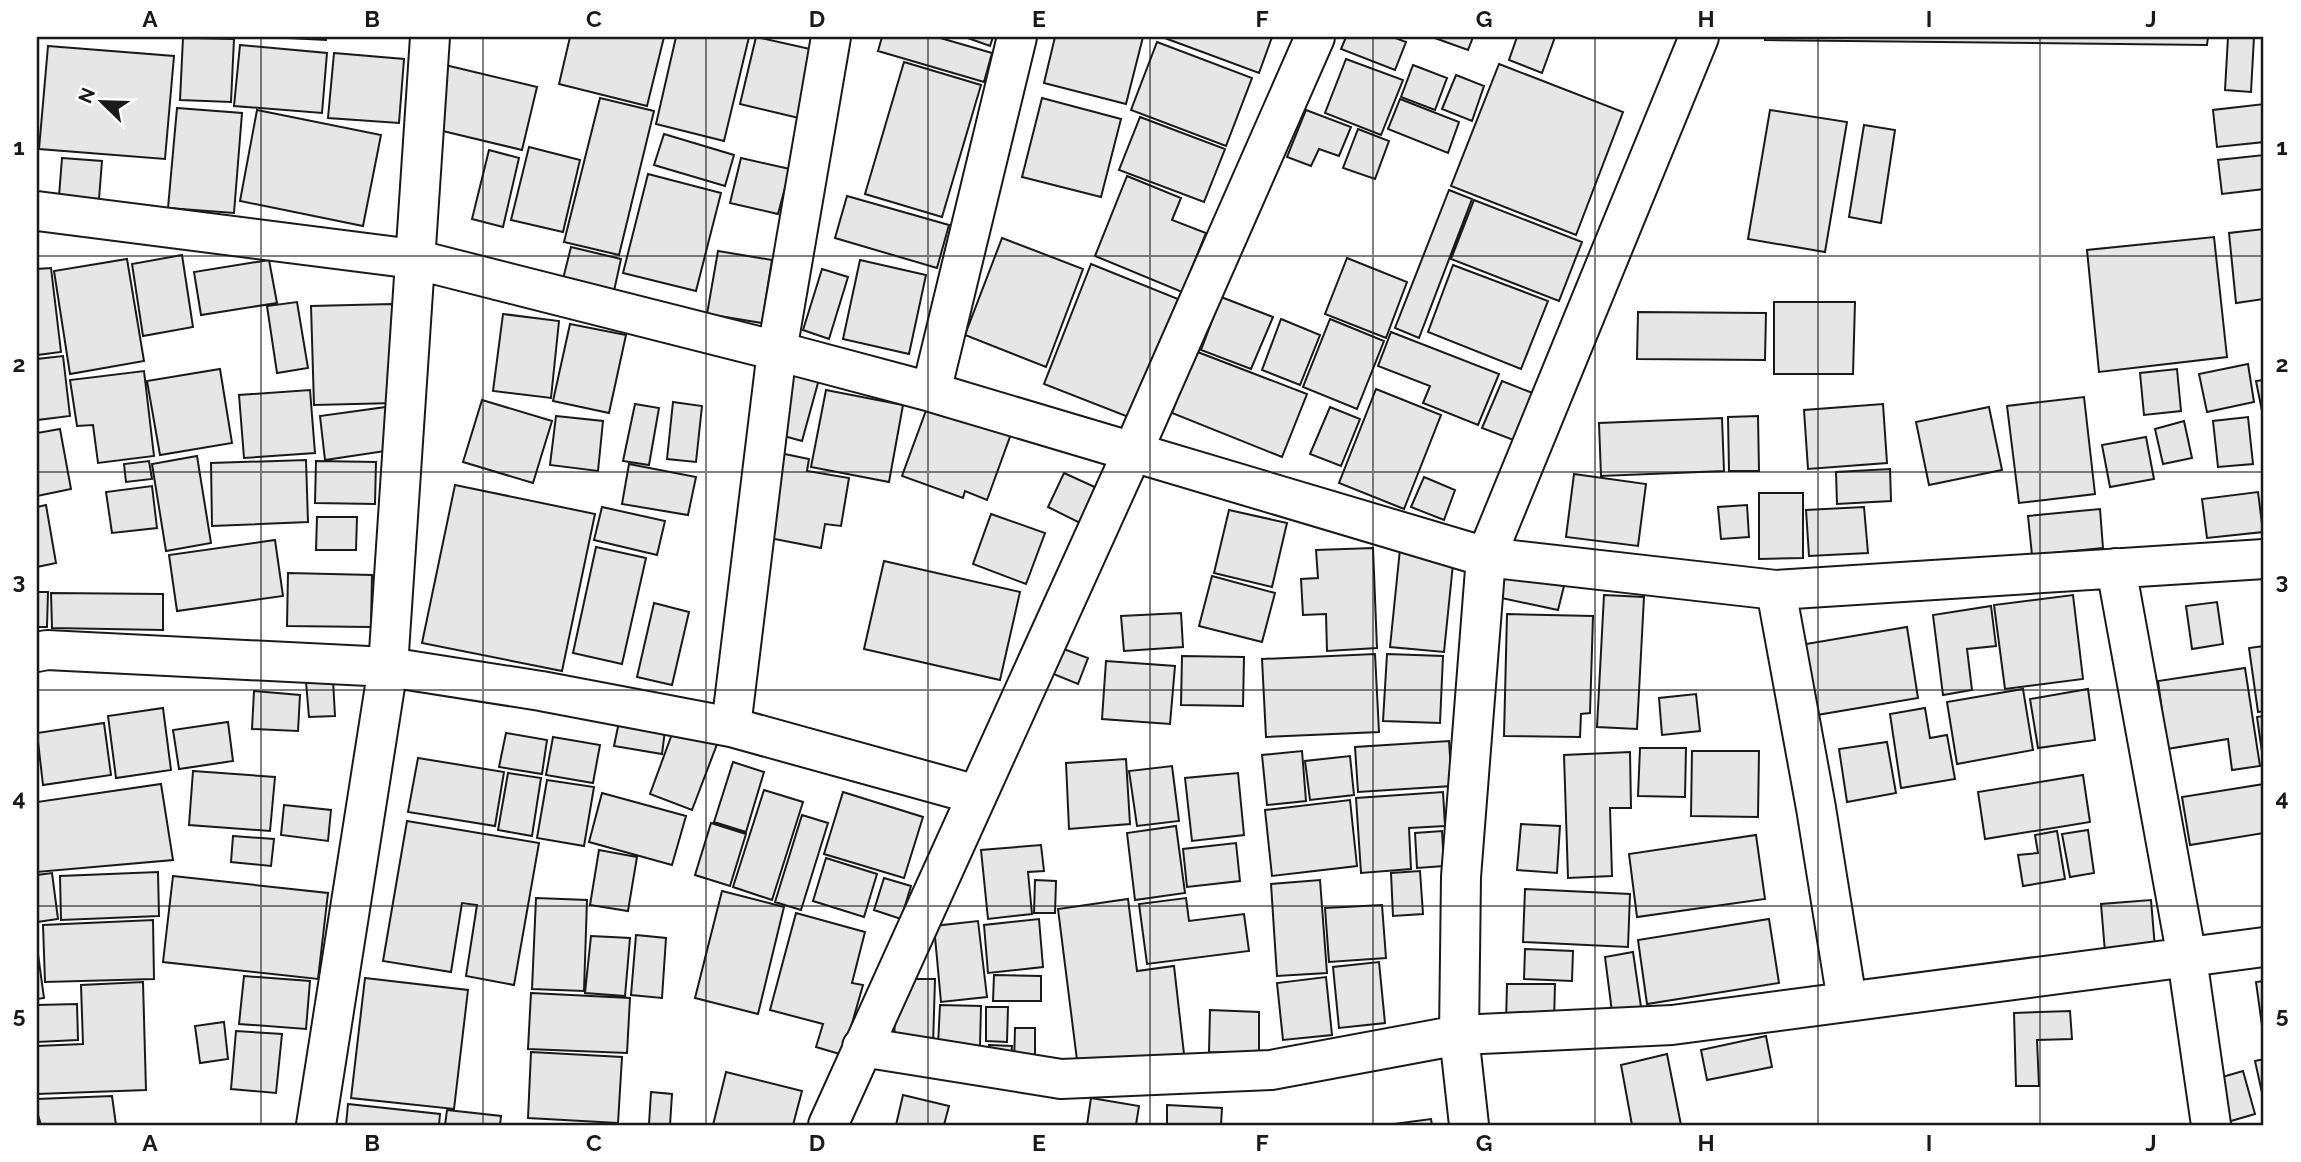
<svg xmlns="http://www.w3.org/2000/svg" width="2301" height="1162" viewBox="0 0 2301 1162" font-family="Raleway,sans-serif">
<rect width="100%" height="100%" fill="#fff"/>
<path fill="#e6e6e6" stroke="#1a1a1a" stroke-width="2" d="M267,37h59v3z
M570,37h94l-17,69 -88,-22z
M676,37h73l-25,104 -68,-17z
M756,37l63,14 -16,68 -63,-15z
M882,37h55l55,16 -8,29 -106,-31z
M965,37h28l-3,9z
M1055,37h88l-17,67 -82,-21z
M1162,37h110l-13,36z
M1346,37h47l13,5 -11,28 -54,-21z
M1432,37h41l-5,13z
M1517,37h38l-13,36 -33,-13z
M1765,37h443l-1,8 -442,-5z
M2228,37h26l-3,55 -26,-2z
M183,38l51,1 -3,63 -51,-2z
M1157,42l95,36 -26,68 -95,-36z
M240,45l87,8 -5,60 -88,-7z
M48,46l126,10 -9,103 -126,-10z
M334,53l70,6 -5,64 -71,-5z
M1346,59l57,21 -22,55 -56,-22z
M904,62l77,23 -39,132 -77,-23z
M441,64l96,23 -15,63 -96,-23z
M1499,64l124,48 -47,123 -125,-49z
M1413,65l34,13 -12,32 -34,-13z
M1456,75l28,11 -12,35 -30,-12z
M600,98l54,13 -35,144 -55,-13z
M1042,98l79,21 -20,78 -79,-20z
M1400,99l59,23 -11,31 -60,-24z
M2264,104v38l-47,5 -4,-37z
M177,108l65,5 -8,100 -66,-5z
M257,110l124,25 -18,91 -123,-25z
M1306,110l45,17 -12,29 -20,-7 -8,17 -24,-9z
M1770,110l77,12 -22,130 -77,-13z
M1140,117l85,32 -21,53 -85,-32z
M1864,125l31,5 -14,93 -32,-6z
M1358,129l31,12 -14,38 -32,-11z
M664,134l70,21 -9,31 -71,-21z
M529,147l51,13 -17,72 -52,-12z
M489,150l30,8 -16,69 -31,-8z
M2264,155v34l-42,5 -4,-34z
M62,158l40,3 -3,38 -40,-3z
M741,158l49,11 -12,45 -48,-11z
M648,174l73,19 -25,98 -73,-18z
M1127,176l54,22 -9,22 34,13 -24,59 -87,-36z
M1449,190l23,9 -53,139 -24,-10z
M847,196l102,29 -12,43 -102,-30z
M1474,200l108,42 -23,59 -108,-42z
M2264,229v70l-28,4 -7,-70z
M2214,237l13,120 -128,15 -12,-122z
M1002,238l81,31 -37,98 -81,-32z
M571,247l50,12 -7,32 -51,-12z
M718,251l54,9 -10,63 -55,-9z
M182,255l11,72 -50,9 -11,-72z
M1347,258l60,24 -21,56 -61,-24z
M127,259l17,102 -74,13 -16,-103z
M269,260l8,43 -76,12 -7,-43z
M860,260l66,15 -17,79 -66,-15z
M1091,264l87,35 -47,119 -87,-34z
M1453,265l95,36 -27,68 -93,-37z
M51,268l10,84 -24,3v-86z
M822,269l26,8 -19,62 -26,-9z
M1221,297l52,20 -22,52 -50,-19z
M297,302l11,66 -31,5 -10,-67z
M1774,302h81l-2,72h-79z
M392,304l3,99 -81,2 -3,-99z
M1638,312l128,1 -1,47 -128,-1z
M503,314l56,7 -8,77 -58,-7z
M1281,319l39,16 -20,50 -38,-15z
M1330,319l54,22 -27,68 -54,-22z
M570,324l56,11 -17,78 -56,-12z
M1391,332l108,42 -21,51 -55,-22 7,-17 -52,-20z
M1195,351l112,43 -25,63 -110,-44z
M63,356l7,60 -33,4v-61z
M792,364l29,8 -19,69 -29,-8z
M2248,364l6,38 -47,10 -8,-38z
M220,369l12,74 -72,12 -13,-74z
M2177,369l4,42 -37,4 -4,-42z
M144,371l10,85 -56,7 -5,-38 -16,1 -7,-46z
M2264,380v41l-8,-40z
M1502,381l33,13 -19,47 -34,-13z
M1376,389l65,26 -37,94 -65,-26z
M310,390l5,63 -71,5 -5,-63z
M826,390l77,15 -14,77 -78,-15z
M2084,397l11,97 -76,9 -12,-97z
M482,400l70,21 -19,62 -70,-21z
M673,402l29,4 -6,56 -29,-3z
M635,404l24,4 -10,57 -26,-4z
M1883,404l4,59 -79,6 -4,-59z
M928,405l83,29 -24,66 -22,-9 -2,7 -61,-22z
M386,407l6,43 -67,10 -5,-44z
M1330,407l30,12 -19,47 -31,-12z
M1989,407l13,63 -73,15 -13,-63z
M556,416l47,5 -5,50 -48,-6z
M1758,416l1,55h-30l-1,-54z
M2248,417l5,47 -35,3 -5,-46z
M1722,418l2,53 -123,5 -2,-53z
M2184,421l8,37 -29,6 -8,-35z
M60,429l11,60 -34,7v-63z
M2146,437l8,42 -44,8 -8,-42z
M775,452l34,7 -2,12 42,7 -8,48 -16,-2 -4,24 -62,-12z
M197,456l14,87 -45,8 -14,-87z
M306,460l2,62 -96,4 -1,-63z
M149,461l3,18 -26,3 -2,-18z
M316,461l60,1 -1,42 -60,-1z
M629,464l67,13 -8,38 -66,-11z
M1890,469l1,32 -54,3 -1,-32z
M1064,473l33,15 -17,35 -32,-16z
M1574,474l72,10 -8,62 -72,-9z
M1424,477l31,13 -11,30 -33,-13z
M455,485l140,29 -33,157 -140,-28z
M152,486l5,42 -45,5 -6,-41z
M2258,492l5,40 -56,6 -5,-39z
M1759,493h44v65l-44,1z
M46,505l10,58 -19,4v-60z
M1747,505l2,32 -28,2 -3,-32z
M602,507l63,14 -8,34 -63,-15z
M1864,507l4,46 -59,3 -3,-46z
M2100,509l3,39 -71,7 -4,-39z
M1229,510l58,13 -15,64 -58,-14z
M991,514l54,19 -19,51 -53,-20z
M317,517h40l-1,33h-40z
M275,540l8,56 -106,15 -8,-56z
M596,547l50,11 -24,106 -49,-11z
M1373,548l4,100 -50,3 -1,-37 -23,1 -2,-36 17,-1 -2,-28z
M1400,549l54,5 -10,98 -54,-5z
M884,561l136,31 -20,88 -136,-31z
M1497,571l67,15 -6,24 -66,-14z
M288,573l84,2 -1,52 -84,-1z
M1212,576l63,17 -13,49 -63,-16z
M37,592h11l-1,35h-10z
M51,593l112,1v36l-111,-2z
M1604,595l40,2 -7,132 -40,-2z
M2073,595l10,84 -78,10 -11,-84z
M2217,602l6,42 -31,5 -6,-43z
M654,603l35,9 -17,73 -35,-8z
M1991,606l5,40 -29,3 5,41 -29,5 -10,-80z
M1181,613l2,34 -59,4 -3,-35z
M1507,614l86,2 -3,97 -9,1 -1,23 -76,-1z
M1907,627l11,71 -107,18 -11,-71z
M2264,646v65l-6,1 -9,-64z
M1061,648l27,10 -10,26 -27,-11z
M1375,654l4,78 -113,5 -4,-78z
M1387,654l56,2 -3,67 -57,-2z
M1182,656l62,1 -1,49 -62,-1z
M1106,661l69,5 -5,58 -68,-5z
M2245,668l15,98 -28,4 -4,-31 -61,10 -9,-68z
M333,680l2,36 -26,1 -3,-35z
M2023,689l10,61 -76,14 -10,-62z
M2088,689l7,51 -57,8 -8,-49z
M254,691l46,4 -2,36 -46,-2z
M1696,694l4,37 -38,4 -3,-37z
M163,708l8,62 -55,8 -8,-62z
M1925,708l5,30 17,-3 8,44 -54,9 -11,-74z
M2264,716v50l-7,-49z
M228,722l5,39 -54,8 -6,-39z
M619,722l46,8 -3,24 -48,-8z
M104,723l7,52 -68,10 -6,-52z
M676,723l43,16 -27,71 -42,-16z
M506,733l41,7 -5,34 -43,-7z
M553,737l47,8 -7,38 -47,-8z
M1449,741l3,45 -94,6 -3,-45z
M1887,742l9,51 -49,9 -8,-53z
M1640,748h46l-1,49 -47,-1z
M1302,751l4,50 -39,4 -5,-50z
M1692,751h67l-1,66 -67,-1z
M1630,752l1,56h-21l2,68 -44,2 -4,-123z
M1350,756l4,39 -44,5 -5,-39z
M418,758l86,14 -9,54 -87,-14z
M1126,759l4,65 -61,5 -3,-66z
M733,762l31,10 -18,60 -32,-10z
M1172,766l7,55 -42,5 -8,-55z
M193,771l82,6 -5,54 -81,-6z
M508,773l33,5 -9,58 -34,-6z
M1238,773l6,62 -52,6 -7,-63z
M2083,775l7,47 -105,17 -7,-47z
M547,780l47,7 -10,59 -47,-8z
M161,784l12,76 -136,12v-70z
M2264,784v49l-74,12 -8,-48z
M764,790l39,12 -31,98 -39,-13z
M843,792l80,25 -19,61 -80,-24z
M1443,792l2,34 -36,2 2,41 -50,4 -5,-75z
M602,793l84,23 -14,49 -83,-23z
M1350,800l7,66 -85,10 -7,-66z
M284,805l47,5 -3,31 -47,-6z
M802,815l26,8 -27,87 -26,-8z
M407,821l132,22 -25,142 -48,-9 11,-71 -15,-2 -11,69 -68,-11z
M711,823l35,11 -16,52 -35,-11z
M1521,824l39,2 -3,47 -40,-3z
M1176,826l9,67 -50,7 -8,-67z
M2088,830l6,43 -24,4 -8,-43z
M1442,831l2,35 -27,2 -2,-35z
M2057,831l8,48 -42,7 -5,-31 20,-2 -3,-18z
M1756,835l9,64 -128,18 -8,-63z
M233,836l41,3 -3,27 -40,-4z
M1236,843l4,38 -53,6 -4,-38z
M1041,845l3,26 -16,1 4,42 -44,5 -7,-69z
M599,850l38,7 -9,54 -38,-6z
M826,858l51,16 -13,43 -51,-16z
M1420,871l3,43 -30,2 -2,-43z
M158,872l1,44 -98,4 -1,-44z
M52,873l6,46 -21,3v-47z
M173,876l155,17 -10,86 -155,-17z
M884,878l27,8 -10,33 -27,-9z
M1035,880l21,1 -1,32h-21z
M1320,880l7,93 -50,3 -6,-92z
M1525,889l105,5 -2,53 -105,-5z
M722,891l62,16 -26,107 -63,-16z
M536,898l51,2 -3,91 -52,-2z
M1186,898l3,23 55,-7 5,37 -102,13 -8,-60z
M1128,899l9,72 37,-5 10,88 -106,14 -20,-159z
M2151,900l4,48 -50,4 -4,-48z
M1382,905l4,53 -57,4 -4,-54z
M796,913l69,19 -13,51 11,2 -20,70 -27,-8 7,-23 -53,-14z
M1039,919l4,48 -55,6 -4,-48z
M1769,919l10,64 -132,21 -9,-64z
M153,920l1,59 -109,3 -2,-57z
M978,921l9,76 -46,5 -7,-76z
M636,935l30,3 -4,60 -31,-3z
M591,936l39,2 -5,58 -40,-3z
M37,947l7,51 -7,1z
M1525,949l48,2 -1,30 -48,-2z
M1633,952l8,55 -29,5 -7,-55z
M1379,962l6,61 -46,5 -6,-61z
M994,975l47,1v25h-48z
M244,976l66,5 -4,48 -67,-5z
M1326,977l6,58 -49,5 -6,-57z
M365,978l103,12 -14,119 -103,-11z
M896,979h39l-2,67h-39z
M2264,981v59l-8,-58z
M143,982l3,108 -109,4v-48l46,-2 -2,-59z
M1507,984h48l-1,38 -48,1z
M531,993l99,5 -3,55 -99,-4z
M77,1004l1,36 -41,2v-37z
M940,1005l41,1 -1,40 -42,-1z
M986,1007h22l-1,35 -21,-1z
M1210,1010l49,2v42l-50,-2z
M2070,1011l2,28 -35,1 2,46h-23l-2,-73z
M224,1022l4,37 -28,4 -5,-37z
M1015,1028h20v36h-21z
M236,1031l46,3 -6,59 -45,-4z
M1766,1036l6,31 -65,13 -6,-30z
M989,1045l23,1 -1,15h-22z
M531,1052l91,5 -4,66 -90,-5z
M1667,1054l14,71h-49l-11,-60z
M2264,1059v43l-9,-41z
M2243,1071l12,43 -31,9 -12,-43z
M726,1072l76,19 -9,34h-80z
M651,1092l21,2 -2,31 -21,-1z
M903,1095l46,11 -5,19h-48z
M112,1096l4,29h-75l-4,-13v-13z
M1091,1098l48,8 -3,19h-49z
M348,1104l92,10 -1,11h-93z
M1167,1105l55,3 -1,17h-54z
M447,1110l54,6 -1,9h-55z
M1431,1119l1,6h-46z"/>
<g fill="none" stroke-linecap="round" stroke-linejoin="round">
<g stroke="#1a1a1a" stroke-width="42">
<path id="street" d="M37,211l377,48 363,92 154,41 555,165 290,33 488,-31
M931,392l86,-355
M2116,568l71,390 24,167
M1776,590l40,218 31,193
M37,652l10,-2 341,17 153,24 190,36 246,68
M731,727l46,-376 54,-314
M862,1047l199,32 210,-9 188,-35 213,-10 592,-78
M316,1125l72,-458 42,-630
M828,1125l305,-674 182,-414
M1469,1125l-10,-90 2,-158 25,-320 213,-520"/>
</g>
<use href="#street" stroke="#fff" stroke-width="38"/>
</g>
<path fill="none" stroke="#1a1a1a" stroke-width="2" stroke-opacity="0.55" d="M261,37v1088M483,37v1088M706,37v1088M928,37v1088M1150,37v1088M1373,37v1088M1595,37v1088M1818,37v1088M2040,37v1088M37,256h2227M37,472h2227M37,690h2227M37,906h2227"/>
<rect width="2301" height="1162" fill="none" stroke="#ffffff" stroke-width="77"/>
<g transform="translate(102 102) rotate(293)" stroke="#ffffff" stroke-width="5" paint-order="stroke">
<path d="M0-5L12 26L0 18L-12 26Z" fill="#1a1a1a"/>
<text y="-10" font-size="19" font-weight="bold" text-anchor="middle" fill="#1a1a1a">N</text>
</g>
<rect x="38" y="38" width="2224" height="1086" fill="none" stroke="#1a1a1a" stroke-width="2.5"/>
<g font-size="23" text-anchor="middle" font-weight="bold" fill="#1a1a1a">
<text x="150" y="27">A</text>
<text x="372" y="27">B</text>
<text x="594" y="27">C</text>
<text x="817" y="27">D</text>
<text x="1039" y="27">E</text>
<text x="1262" y="27">F</text>
<text x="1484" y="27">G</text>
<text x="1706" y="27">H</text>
<text x="1929" y="27">I</text>
<text x="2151" y="27">J</text>
<text x="19" y="155">1</text>
<text x="2282" y="155">1</text>
<text x="19" y="372">2</text>
<text x="2282" y="372">2</text>
<text x="19" y="589">3</text>
<text x="2282" y="589">3</text>
<text x="19" y="806">4</text>
<text x="2282" y="806">4</text>
<text x="19" y="1023">5</text>
<text x="2282" y="1023">5</text>
<text x="150" y="1151">A</text>
<text x="372" y="1151">B</text>
<text x="594" y="1151">C</text>
<text x="817" y="1151">D</text>
<text x="1039" y="1151">E</text>
<text x="1262" y="1151">F</text>
<text x="1484" y="1151">G</text>
<text x="1706" y="1151">H</text>
<text x="1929" y="1151">I</text>
<text x="2151" y="1151">J</text>
</g>
</svg>
